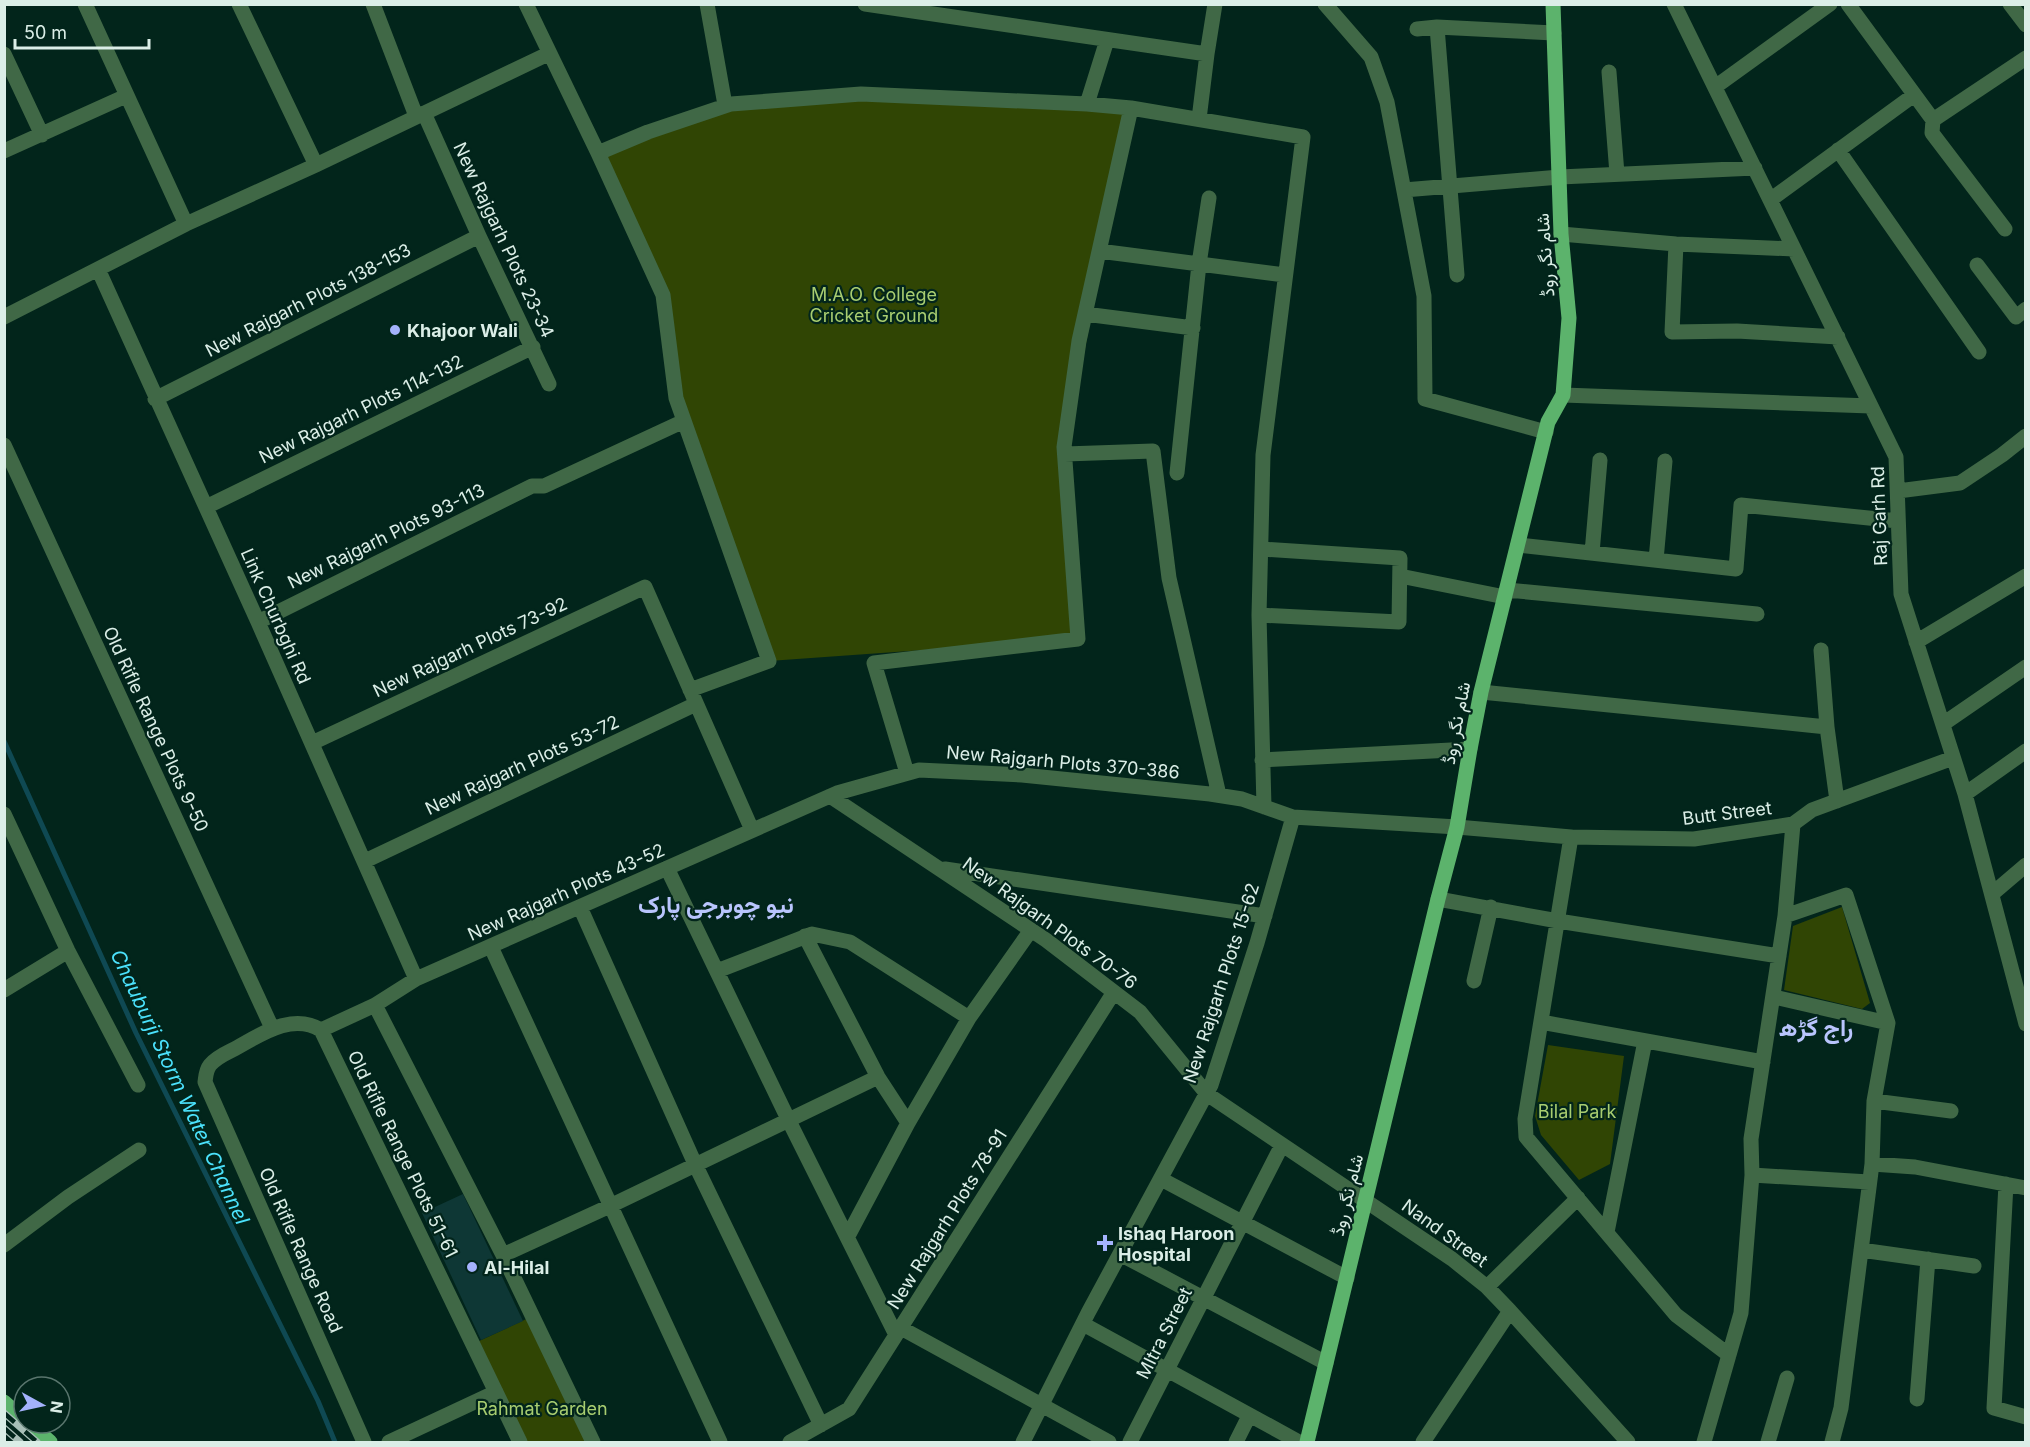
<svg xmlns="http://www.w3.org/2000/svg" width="2030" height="1447" viewBox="0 0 2030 1447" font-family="Inter,Vazirmatn,sans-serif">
<rect width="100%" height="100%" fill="#02251b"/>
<path fill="#304504" d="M861,94l270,14 -66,346 13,185 -309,22 -93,-263 -13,-103 -65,-142 127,-48z
M1842,907l28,96 -8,6 -78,-19 9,-64z
M1548,1045l76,11 -14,108 -31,16 -38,-45 -6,-19z
M533,1316l61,126h-71l-46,-100z"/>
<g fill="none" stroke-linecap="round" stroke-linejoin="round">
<path stroke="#0f4953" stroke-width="5" d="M4,741l132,292 182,368 17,41"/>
</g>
<path fill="#0e3735" d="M463,1194l60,127 -42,19 -59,-127z"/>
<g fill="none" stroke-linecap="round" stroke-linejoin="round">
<path stroke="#406846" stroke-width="15" d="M85,4l101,220
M239,4l77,161
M373,4l43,112
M526,4l72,149 65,142 13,103 93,263 -79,29
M707,4l18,101
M865,4l342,50 -8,65
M1325,4l46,53 16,45 37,194 1,103 121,33
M1674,4l222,453 5,137 64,200 61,230
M1848,4l85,116 -1,13 73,96
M2010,4l16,21
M1437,27l20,248
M1417,29l20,-2 117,6
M4,54l38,81
M1207,54l8,-50
M1609,72l8,102
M1715,87l115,-83
M1087,104l20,-64
M424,113l55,123 70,148
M1933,120l93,-62
M1838,150l141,202
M4,151l122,-55
M598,153l50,-21 83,-28 130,-10 226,10 44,4 172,29 -40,318 -4,160 5,192
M1404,190l156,-13 195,-9
M1770,200l144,-105
M1561,234l115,10 118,5
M1676,244l-4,88 65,-1 101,6
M1099,251l186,24
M1977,265l39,52 10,-8
M98,269l160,353 158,357
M1085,314l108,14
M4,317l182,-93 130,-59 232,-111
M1563,395l308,11
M155,399l324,-163
M4,445l268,583
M1065,454l88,-3 16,127 50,217
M1177,473l22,-209 10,-66
M1898,491l62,-8 42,-28 24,-19
M206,507l327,-160
M1518,545l218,24 5,-64 157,16
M1592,553l8,-93
M1656,560l9,-99
M1400,576l105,21
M1507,590l250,24
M1259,615l140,7 1,-64 -139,-9
M258,622l274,-136h12l140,-65
M1916,642l110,-66
M1821,650l6,77 10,74
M1481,692l346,35
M1943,724l83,-57
M312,743l333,-156 107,243
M1262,760l208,-11
M907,773l-33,-110 204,-24 -14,-192 15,-106 52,-233
M1965,794l61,-43
M830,796l216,144 94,72 67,82 245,165 35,28 23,24 118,131
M4,814l64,137 70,134
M1571,837l-46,282 1,18 150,178 53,40
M365,861l331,-157
M667,868l122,253 107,214
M945,869l320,47
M1992,894l34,-29
M1438,899l120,22 221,35
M580,907l115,257 126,261
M1785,916l61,-21 42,128 -14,78 -2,63
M805,936l73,141 30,46
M491,947l229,495
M717,971l95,-37 38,8 119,76
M1474,981l17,-74
M4,990l64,-39
M1774,997l114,26
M375,1005l128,250 90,187
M1541,1022l222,40
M321,1030l54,-25 41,-26 421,-186 82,-23 103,5 188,19 32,5 51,18 164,10 114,10 123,2 99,-15 19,-14 141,-52
M321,1030c-28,-17 -58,3 -83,17 -9,5 -21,9 -28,18 -4,5 -4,10 -5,17l159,360
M321,1030l199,412
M1874,1101l77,10
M1752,1175l117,7
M1161,1179l186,99
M2006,1184l-12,224 32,9
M1607,1232l38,-191
M848,1236l60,-113 61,-105 62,-88
M4,1245l64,-48 71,-47
M1861,1250l113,16
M1120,1254l206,109
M503,1255l107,-49 268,-129
M1487,1287l91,-89
M1083,1324l216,118
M901,1328l208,114
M1917,1399l11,-140
M389,1442l107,-50
M790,1442l59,-33 265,-417
M1023,1442l65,-129 123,-228 46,-142 36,-126
M1130,1442l152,-297
M1236,1442l13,-26
M1423,1442l87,-131
M1704,1442l37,-129 11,-138 -1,-36 34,-223 8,-92
M1768,1442l19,-64
M1832,1442l9,-34 31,-244 43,3 111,21"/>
<path stroke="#5cb36c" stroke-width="15" d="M4,1402l20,18
M28,1423l22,19
M1307,1442l131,-543 19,-72 13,-78 11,-57 67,-270 15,-27 6,-77 -8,-84 -8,-230"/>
<g stroke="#a8bfb7" stroke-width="7">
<path id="rail" d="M4,1413l33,29
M4,1428l16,14"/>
</g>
<use href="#rail" stroke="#02251b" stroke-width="4.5" stroke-dasharray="14" stroke-linecap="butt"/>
</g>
<g fill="#a4b2fc" stroke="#02251b" stroke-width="2">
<circle cx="395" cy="330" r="6"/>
<path d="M1102 1234h6v6h6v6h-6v6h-6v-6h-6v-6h6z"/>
<circle cx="472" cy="1267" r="6"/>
</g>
<g text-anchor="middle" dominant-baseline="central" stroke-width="4.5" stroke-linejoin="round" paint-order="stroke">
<g font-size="18" fill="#dbeee7" stroke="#02251b">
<text transform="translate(504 240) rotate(65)">New Rajgarh Plots 23-34</text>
<text transform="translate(1545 255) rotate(-94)">شام نگر روڈ</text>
<text transform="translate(308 300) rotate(-27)">New Rajgarh Plots 138-153</text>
<text transform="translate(361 409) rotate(-26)">New Rajgarh Plots 114-132</text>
<text transform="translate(1879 516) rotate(-92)">Raj Garh Rd</text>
<text transform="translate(386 536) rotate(-26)">New Rajgarh Plots 93-113</text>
<text transform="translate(276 616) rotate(66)">Link Churbghi Rd</text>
<text transform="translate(470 647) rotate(-25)">New Rajgarh Plots 73-92</text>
<text transform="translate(1456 723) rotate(-79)">شام نگر روڈ</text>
<text transform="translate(156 729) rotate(65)">Old Rifle Range Plots 9-50</text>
<text transform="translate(1063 762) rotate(5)">New Rajgarh Plots 370-386</text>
<text transform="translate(522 765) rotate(-25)">New Rajgarh Plots 53-72</text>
<text transform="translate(1727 813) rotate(-7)">Butt Street</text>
<text transform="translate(566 892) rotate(-24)">New Rajgarh Plots 43-52</text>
<text transform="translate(1050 923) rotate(36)">New Rajgarh Plots 70-76</text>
<text transform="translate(1221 983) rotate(-72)">New Rajgarh Plots 15-62</text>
<text transform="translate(403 1154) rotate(64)">Old Rifle Range Plots 51-61</text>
<text transform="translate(1347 1195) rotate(-76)">شام نگر روڈ</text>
<text transform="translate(947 1219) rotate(-58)">New Rajgarh Plots 78-91</text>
<text transform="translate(1445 1233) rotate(36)">Nand Street</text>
<text transform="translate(301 1250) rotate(66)">Old Rifle Range Road</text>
<text transform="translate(1164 1333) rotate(-63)">MItra Street</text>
</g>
<g font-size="18" fill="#a8cd70" stroke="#02251b">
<text x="874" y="294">M.A.O. College<tspan x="874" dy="21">Cricket Ground</tspan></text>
<text x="1577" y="1111">Bilal Park</text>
<text x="542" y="1408">Rahmat Garden</text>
</g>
<g font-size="18" font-weight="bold" fill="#dbeee7" stroke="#02251b" text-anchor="start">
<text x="407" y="330">Khajoor Wali</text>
<text x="1118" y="1233">Ishaq Haroon<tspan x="1118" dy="21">Hospital</tspan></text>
<text x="484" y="1267">Al-Hilal</text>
</g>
<g font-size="20" font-style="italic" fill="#4be1fb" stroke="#02251b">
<text transform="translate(180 1087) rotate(65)">Chauburji Storm Water Channel</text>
</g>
<g font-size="24" font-weight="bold" fill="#b9c5fd" stroke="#02251b">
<text x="716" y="904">نیو چوبرجی پارک</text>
<text x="1816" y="1027">راج گڑھ</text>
</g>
</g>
<rect width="2030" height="1447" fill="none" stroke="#dbeee7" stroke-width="12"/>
<g transform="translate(42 1405) rotate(98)"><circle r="28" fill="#02251b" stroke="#59756d" stroke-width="1.5"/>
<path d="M0-4.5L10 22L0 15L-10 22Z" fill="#a4b2fc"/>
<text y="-9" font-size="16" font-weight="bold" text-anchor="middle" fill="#dbeee7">N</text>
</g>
<path d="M15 39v9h134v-9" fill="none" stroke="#dbeee7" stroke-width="3"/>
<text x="24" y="39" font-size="18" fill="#dbeee7" stroke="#02251b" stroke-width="4.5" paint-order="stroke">50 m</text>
</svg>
